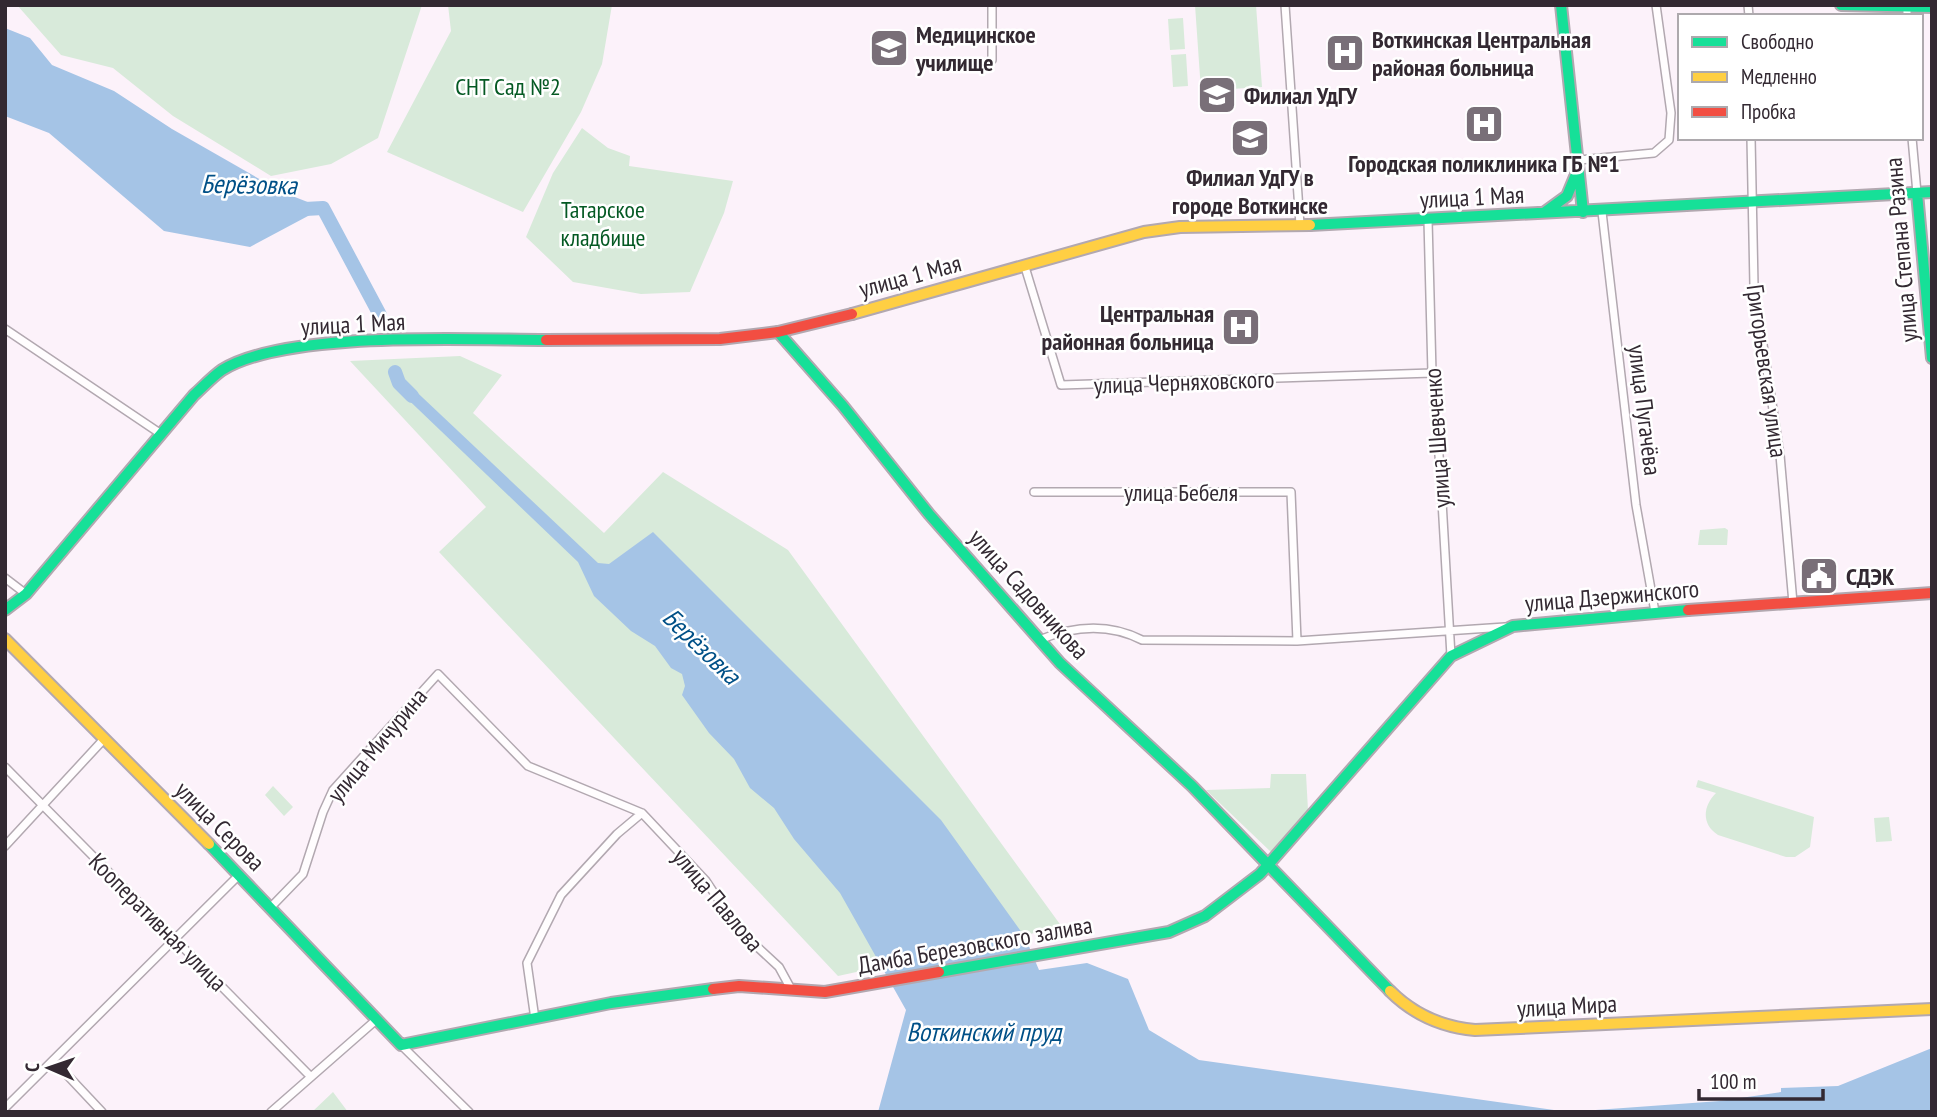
<svg xmlns="http://www.w3.org/2000/svg" width="1937" height="1117" viewBox="0 0 1937 1117" font-family="'PT Sans Narrow',sans-serif">
<rect width="100%" height="100%" fill="#fcf2fa"/>
<path fill="#d8eada" d="M17,5h405l-44,133 -47,26 -60,12 -98,-60 -60,-48 -52,-13z
M448,5h164l-10,59 -21,48 -58,100 -136,-60 64,-121z
M1195,5h61l6,82 -61,4z
M1183,18l2,31 -15,1 -2,-31z
M1186,54l2,32 -15,1 -2,-32z
M582,128l26,20 22,8 -1,10 104,15 -9,32 -34,79 -49,2 -68,-12 -47,-45 27,-64z
M460,356l42,19 -29,38 131,120 59,-61 125,78 274,377 -224,49 -399,-424 47,-45 -136,-146z
M1725,528l3,2 -1,15h-29l2,-15z
M1271,774h35l2,36 -37,42 -65,-62 64,-2z
M1698,780l116,37 -4,30 -15,10h-9l-68,-22c-17,-11 -15,-29 -2,-42l-20,-6z
M273,786l20,21 -9,9 -19,-21z
M1889,817l3,24 -16,1 -2,-24z
M333,1092l15,20h-36z"/>
<path fill="#a5c4e6" d="M5,28l25,10 22,27 62,26 58,38 110,63 41,16 -73,39 -86,-16 -115,-98 -44,-17z
M405,381l193,182 11,1 44,-32 288,288 84,117 14,33 48,-7 41,16 21,51 50,30 369,52 152,-11 61,-9v-4l57,-2 94,-38v64h-1054l28,-102 -66,-117 -46,-54 -20,-31 -24,-20 -16,-29 -25,-26 -27,-38 3,-9 -3,-12 -11,-6 -16,-22 -24,-15 -37,-35 -16,-34 -183,-175z"/>
<g fill="none" stroke-linecap="round" stroke-linejoin="round">
<path stroke="#a5c4e6" stroke-width="14" d="M305,209l18,-1 57,107
M395,372l4,11 13,13"/>
<g stroke="#b2a8b0" stroke-width="10">
<path id="street" d="M992,5v55
M1285,5l15,220
M1748,5l1,11
M1907,5v11
M1751,138l3,148 26,169 13,148
M1912,138l5,55
M1579,160l75,-7 15,-13 2,-27 -15,-108
M1602,212l34,293 19,107
M1428,220l4,153 8,94 11,189
M1025,267l36,118 371,-12
M5,329l156,105
M1034,492h257l6,149
M5,578l21,16
M1039,640c34,-14 70,-17 103,0l155,1 208,-14
M5,767l305,309
M5,846l99,-107
M271,907l32,-33 20,-62 10,-22 105,-116 90,92 114,47 64,68 32,48 41,38 12,22
M535,1019l-8,-56 34,-68 56,-61 25,-21
M401,1045l68,67
M54,1061l48,51
M5,1108l233,-232
M271,1112l105,-92"/>
</g>
<g stroke="#b2a8b0" stroke-width="14">
<path id="fast" d="M1561,5l22,207
M1841,5l91,2
M1917,193l15,165
M1545,212l22,-16 10,-24
M1310,225l622,-33
M778,332l65,74 86,108 131,149 132,123 198,205
M5,610l21,-16 168,-199c9,-8 18,-18 28,-25 65,-40 245,-30 324,-30
M209,844l192,201 210,-42 102,-14
M939,972l230,-40 36,-16 55,-42 191,-218 62,-30 175,-16"/>
</g>
<g stroke="#b2a8b0" stroke-width="14">
<path id="slow" d="M852,314l292,-82 36,-5 130,-2
M5,639l204,205
M1390,991c24,24 51,36 85,39l457,-21"/>
</g>
<g stroke="#b2a8b0" stroke-width="14">
<path id="jam" d="M546,340l174,-1 58,-7 74,-18
M1688,610l244,-17
M713,989l26,-3 86,6 114,-20"/>
</g>
<use href="#street" stroke="#fffdfe" stroke-width="7"/>
<use href="#fast" stroke="#16e098" stroke-width="10"/>
<use href="#slow" stroke="#ffcf43" stroke-width="10"/>
<use href="#jam" stroke="#f24e42" stroke-width="10"/>
</g>
<defs>
<g id="university-square" transform="scale(2.0125)"><rect x="-9" y="-9" width="18" height="18" rx="4" fill="#796f78" stroke="#fff"/><path d="M0-5L7-2L0 1L-7-2ZM-4 1L0 2.5L4 1V4Q0 6-4 4Z" fill="#fff"/></g>
<g id="hospital-square" transform="scale(2.0125)"><rect x="-9" y="-9" width="18" height="18" rx="4" fill="#796f78" stroke="#fff"/><path d="M-5-5h3v3.5h4V-5h3V5h-3V1.5h-4V5h-3Z" fill="#fff"/></g>
<g id="civic-square" transform="scale(2.0125)"><rect x="-9" y="-9" width="18" height="18" rx="4" fill="#796f78" stroke="#fff"/><path d="M-.6-6.5H3V-4.5H.6V-3L4-1V1h2V6H-6V1h2V-1L-.6-3ZM-1.2 2.5V6h2.4V2.5Z" fill="#fff"/></g>
</defs>
<g fill-rule="evenodd">
<use href="#university-square" x="889" y="48"/>
<use href="#hospital-square" x="1345" y="53"/>
<use href="#university-square" x="1217" y="95"/>
<use href="#hospital-square" x="1484" y="124"/>
<use href="#university-square" x="1250" y="138"/>
<use href="#hospital-square" x="1241" y="327"/>
<use href="#civic-square" x="1819" y="576"/>
</g>
<g text-anchor="middle" dominant-baseline="central" stroke-width="5" stroke-linejoin="round" paint-order="stroke">
<g font-size="24" font-weight="bold" fill="#332932" stroke="#fff" text-anchor="start">
<text x="916" y="34">Медицинское<tspan x="916" dy="28">училище</tspan></text>
<text x="1372" y="39">Воткинская Центральная<tspan x="1372" dy="28">районая больница</tspan></text>
<text x="1244" y="95">Филиал УдГУ</text>
<text x="1484" y="163" text-anchor="middle">Городская поликлиника ГБ №1</text>
<text x="1250" y="177" text-anchor="middle">Филиал УдГУ в<tspan x="1250" dy="28">городе Воткинске</tspan></text>
<text x="1214" y="313" text-anchor="end">Центральная<tspan x="1214" dy="28">районная больница</tspan></text>
<text x="1846" y="576">СДЭК</text>
</g>
<g font-size="24" fill="#045923" stroke="#fff">
<text x="508" y="86">СНТ Сад №2</text>
<text x="603" y="209">Татарское<tspan x="603" dy="28">кладбище</tspan></text>
</g>
<g font-size="24" fill="#332932" stroke="#fff">
<text transform="translate(1472 197) rotate(-3)">улица 1 Мая</text>
<text transform="translate(1901 250) rotate(-95)">улица Степана Разина</text>
<text transform="translate(910 276) rotate(-15)">улица 1 Мая</text>
<text transform="translate(353 324) rotate(-3)">улица 1 Мая</text>
<text transform="translate(1767 371) rotate(82)">Григорьевская улица</text>
<text transform="translate(1184 382) rotate(-2)">улица Черняховского</text>
<text transform="translate(1645 410) rotate(83)">улица Пугачёва</text>
<text transform="translate(1437 438) rotate(-94)">улица Шевченко</text>
<text x="1181" y="492">улица Бебеля</text>
<text transform="translate(1029 594) rotate(48)">улица Садовникова</text>
<text transform="translate(1612 596) rotate(-5)">улица Дзержинского</text>
<text transform="translate(377 745) rotate(-50)">улица Мичурина</text>
<text transform="translate(220 826) rotate(45)">улица Серова</text>
<text transform="translate(718 900) rotate(50)">улица Павлова</text>
<text transform="translate(158 922) rotate(45)">Кооперативная улица</text>
<text transform="translate(975 945) rotate(-10)">Дамба Березовского залива</text>
<text transform="translate(1567 1006) rotate(-3)">улица Мира</text>
</g>
<g font-size="26" font-style="italic" fill="#005087" stroke="#fff">
<text transform="translate(249 184) rotate(1)">Берёзовка</text>
<text transform="translate(702 646) rotate(44)">Берёзовка</text>
<text x="984" y="1031">Воткинский пруд</text>
</g>
</g>
<rect width="1937" height="1117" fill="none" stroke="#332932" stroke-width="14"/>
<rect x="1678" y="14" width="245" height="126" fill="#ffffff" stroke="#ada9ad" stroke-width="2"/>
<rect x="1692" y="37" width="35" height="10" fill="#16e098" stroke="#ada9ad" stroke-width="2"/>
<text x="1741" y="49" font-size="21" fill="#332932">Свободно</text>
<rect x="1692" y="72" width="35" height="10" fill="#ffcf43" stroke="#ada9ad" stroke-width="2"/>
<text x="1741" y="84" font-size="21" fill="#332932">Медленно</text>
<rect x="1692" y="107" width="35" height="10" fill="#f24e42" stroke="#ada9ad" stroke-width="2"/>
<text x="1741" y="119" font-size="21" fill="#332932">Пробка</text>
<g transform="translate(49 1068) rotate(272)" stroke="#ffffff" stroke-width="5" paint-order="stroke">
<path d="M0-5L12 26L0 18L-12 26Z" fill="#332932"/>
<text y="-10" font-size="19" font-weight="bold" text-anchor="middle" fill="#332932">С</text>
</g>
<path d="M1699 1089v10h124v-10" fill="none" stroke="#332932" stroke-width="3.5"/>
<text x="1710" y="1089" font-size="21" fill="#332932" stroke="#ffffff" stroke-width="5" paint-order="stroke">100 m</text>
</svg>
